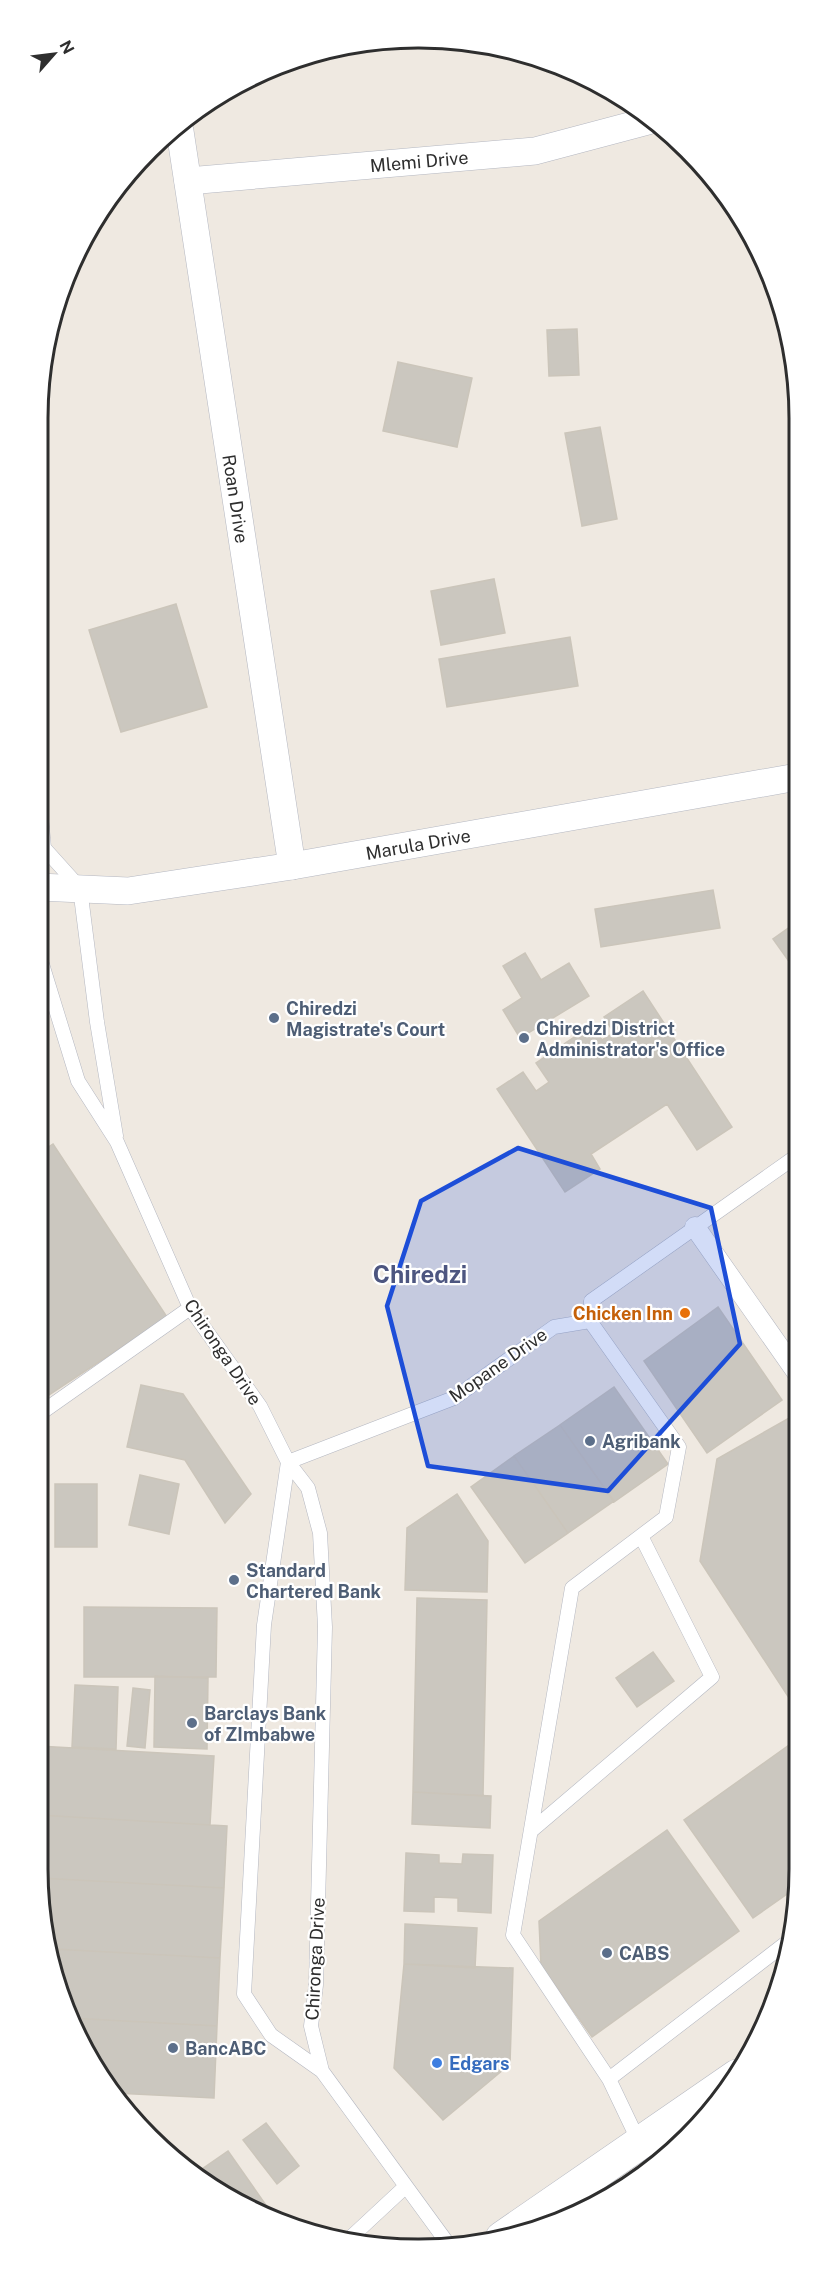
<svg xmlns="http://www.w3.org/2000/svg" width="837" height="2287" viewBox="0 0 837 2287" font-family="'Public Sans',sans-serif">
<rect width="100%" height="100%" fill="#efe9e1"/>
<path fill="#cbc7bf" stroke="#cbc5ba" stroke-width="1.5" d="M577,329l2,46 -30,1 -2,-46z
M398,362l74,16 -15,69 -74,-16z
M600,427l17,92 -35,7 -17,-93z
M494,579l11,54 -64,12 -10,-54z
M176,604l31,103 -86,25 -32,-102z
M570,637l8,49 -131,21 -8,-48z
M713,890l7,38 -119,19 -6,-38z
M797,922l1,52 -25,-35z
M525,953l16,27 28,-17 20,33 -69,42 -17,-28 19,-12 -19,-32z
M643,991l89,136 -35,23 -30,-46 -76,50 9,15 -35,23 -68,-103 26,-17 13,19 13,-9 -13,-19 56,-38 10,15 12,-7 -10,-16z
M53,1144l114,173 -124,82 -5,-9v-236z
M718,1307l64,93 -75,53 -63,-92z
M141,1385l42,9 68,100 -26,29 -40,-63 -58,-13z
M614,1387l54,77 -54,38 -54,-77z
M798,1413l1,277 -10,8 -89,-137 17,-102z
M560,1425l54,76 -46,32 -54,-77z
M514,1456l54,77 -43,30 -54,-76z
M140,1475l39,9 -10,50 -40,-9z
M55,1484h42v63h-42z
M457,1494l31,47 -1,51 -82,-2 2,-62z
M417,1598l70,2 -4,196 -70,-4z
M84,1607l133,1 -1,69h-132z
M653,1652l21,29 -37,26 -21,-29z
M155,1676l53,2 -1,71 -53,-2z
M75,1685l43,2 -2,62 -44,-2z
M133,1688l17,2 -5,58 -18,-2z
M799,1738l1,130 -3,19 -44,31 -69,-98z
M38,1746l176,10 -4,69 -172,-10z
M413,1792l78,4 -1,32 -78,-4z
M38,1815l189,11 -3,62 -185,-10z
M667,1830l72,101 -147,106 -51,-72 -2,-44z
M406,1853l33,2v8l23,1 1,-10 30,1 -2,58 -33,-2v-13l-24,-1v15l-30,-1z
M39,1878l185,10 -4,70 -167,-9z
M405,1924l72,4 -2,40 -71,-4z
M53,1949l167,9 -3,68 -148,-8 -3,-4z
M404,1964l109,4 -3,96 -67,56 -49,-52z
M69,2018l148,8 -3,72 -99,-5z
M132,2107l18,26 -18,-13 -6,-10z
M266,2123l33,43 -22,18 -34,-44z
M228,2151l47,67 -25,-8 -51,-39z"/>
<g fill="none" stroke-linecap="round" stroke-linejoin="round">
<g stroke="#b4b7c1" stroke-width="15">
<path id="service" d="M38,785l6,63 -6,14
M44,848l36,40 17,134 19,114
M38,951l40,130 39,61 73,166 70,98 28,56 20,26 12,45 5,94 -9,358 -5,41 11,45
M590,1321l89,126 -13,70 -94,71 -59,347 96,144
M38,1415l152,-107
M288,1462l-24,163 -20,369 27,41 51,36 124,170
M288,1462l166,-64 100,-71 36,-6 1,-20 207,-146
M531,1831l181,-154 -71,-141
M640,2144l-31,-65 181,-139
M348,2240l57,-53"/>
</g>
<g stroke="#b4b7c1" stroke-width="21">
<path id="pedestrian" d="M695,1227l103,147"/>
</g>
<g stroke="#b4b7c1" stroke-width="28">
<g id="minor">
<path id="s1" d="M180,131l112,735"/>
<path id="s2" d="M188,181l347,-30 113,-30"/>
<path id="s3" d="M38,887l90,4 164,-25 505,-89"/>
</g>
</g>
<g stroke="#b4b7c1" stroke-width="34">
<path id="tertiary" d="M502,2238l235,-162"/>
</g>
<use href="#service" stroke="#fff" stroke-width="14"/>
<use href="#pedestrian" stroke="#fff" stroke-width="20"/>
<use href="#minor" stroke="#fff" stroke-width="27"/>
<use href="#tertiary" stroke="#fff" stroke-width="33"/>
</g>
<path fill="#1d4ed8" fill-opacity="0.2" stroke="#1d4ed8" stroke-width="4.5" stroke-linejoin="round" d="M518,1148l193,60 29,136 -132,147 -180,-25 -41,-160 34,-105z"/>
<g fill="#5c6f8a" stroke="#fff" stroke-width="2">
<circle cx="274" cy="1018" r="6"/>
<circle cx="524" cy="1038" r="6"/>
<circle cx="590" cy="1441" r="6"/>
<circle cx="234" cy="1580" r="6"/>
<circle cx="192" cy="1723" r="6"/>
<circle cx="607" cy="1953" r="6"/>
<circle cx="173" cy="2048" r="6"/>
</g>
<circle fill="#e8710a" stroke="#fff" stroke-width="2" cx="685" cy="1313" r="6"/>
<circle fill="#3f7fe0" stroke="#fff" stroke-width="2" cx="437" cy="2063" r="6"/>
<g text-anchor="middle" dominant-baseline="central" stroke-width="4.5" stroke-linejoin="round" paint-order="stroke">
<g font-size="18" fill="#2e2e2e" stroke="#fff">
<text stroke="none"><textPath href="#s2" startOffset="232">Mlemi Drive</textPath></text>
<text stroke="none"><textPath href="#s1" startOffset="372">Roan Drive</textPath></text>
<text stroke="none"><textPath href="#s3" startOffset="384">Marula Drive</textPath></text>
<text transform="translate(223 1352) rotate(56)">Chironga Drive</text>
<text transform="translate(498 1365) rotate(-35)">Mopane Drive</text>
<text transform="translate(315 1959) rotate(-87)">Chironga Drive</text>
</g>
<g font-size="18" font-weight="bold" fill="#4e5e75" stroke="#fff" text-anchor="start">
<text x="286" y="1008">Chiredzi<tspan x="286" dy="21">Magistrate's Court</tspan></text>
<text x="536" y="1028">Chiredzi District<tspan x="536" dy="21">Administrator's Office</tspan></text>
<text x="602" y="1441">Agribank</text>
<text x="246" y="1570">Standard<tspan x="246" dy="21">Chartered Bank</tspan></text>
<text x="204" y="1713">Barclays Bank<tspan x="204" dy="21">of ZImbabwe</tspan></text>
<text x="619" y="1953">CABS</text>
<text x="185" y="2048">BancABC</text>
</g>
<g font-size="18" font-weight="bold" fill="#c56008" stroke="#fff" text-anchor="end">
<text x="673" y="1313">Chicken Inn</text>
</g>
<g font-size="18" font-weight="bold" fill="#366cbe" stroke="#fff" text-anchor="start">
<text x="449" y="2063">Edgars</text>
</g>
<g font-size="24" font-weight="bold" fill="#4d5680" stroke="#fff">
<text x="420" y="1274">Chiredzi</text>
</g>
</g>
<path d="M0 0H837V2287H0ZM418 48H419A370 370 0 0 1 789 418V1869A370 370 0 0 1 419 2239H418A370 370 0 0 1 48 1869V418A370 370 0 0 1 418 48Z" fill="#fff" fill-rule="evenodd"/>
<path fill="none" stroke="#2e2e2e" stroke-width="3" d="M418 48H419A370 370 0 0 1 789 418V1869A370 370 0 0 1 419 2239H418A370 370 0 0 1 48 1869V418A370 370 0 0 1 418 48Z"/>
<g transform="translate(54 54) rotate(62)" stroke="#ffffff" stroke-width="4.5" paint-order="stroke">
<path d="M0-4.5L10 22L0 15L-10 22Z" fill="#2e2e2e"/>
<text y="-9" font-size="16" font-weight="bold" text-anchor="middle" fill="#2e2e2e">N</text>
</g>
</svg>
